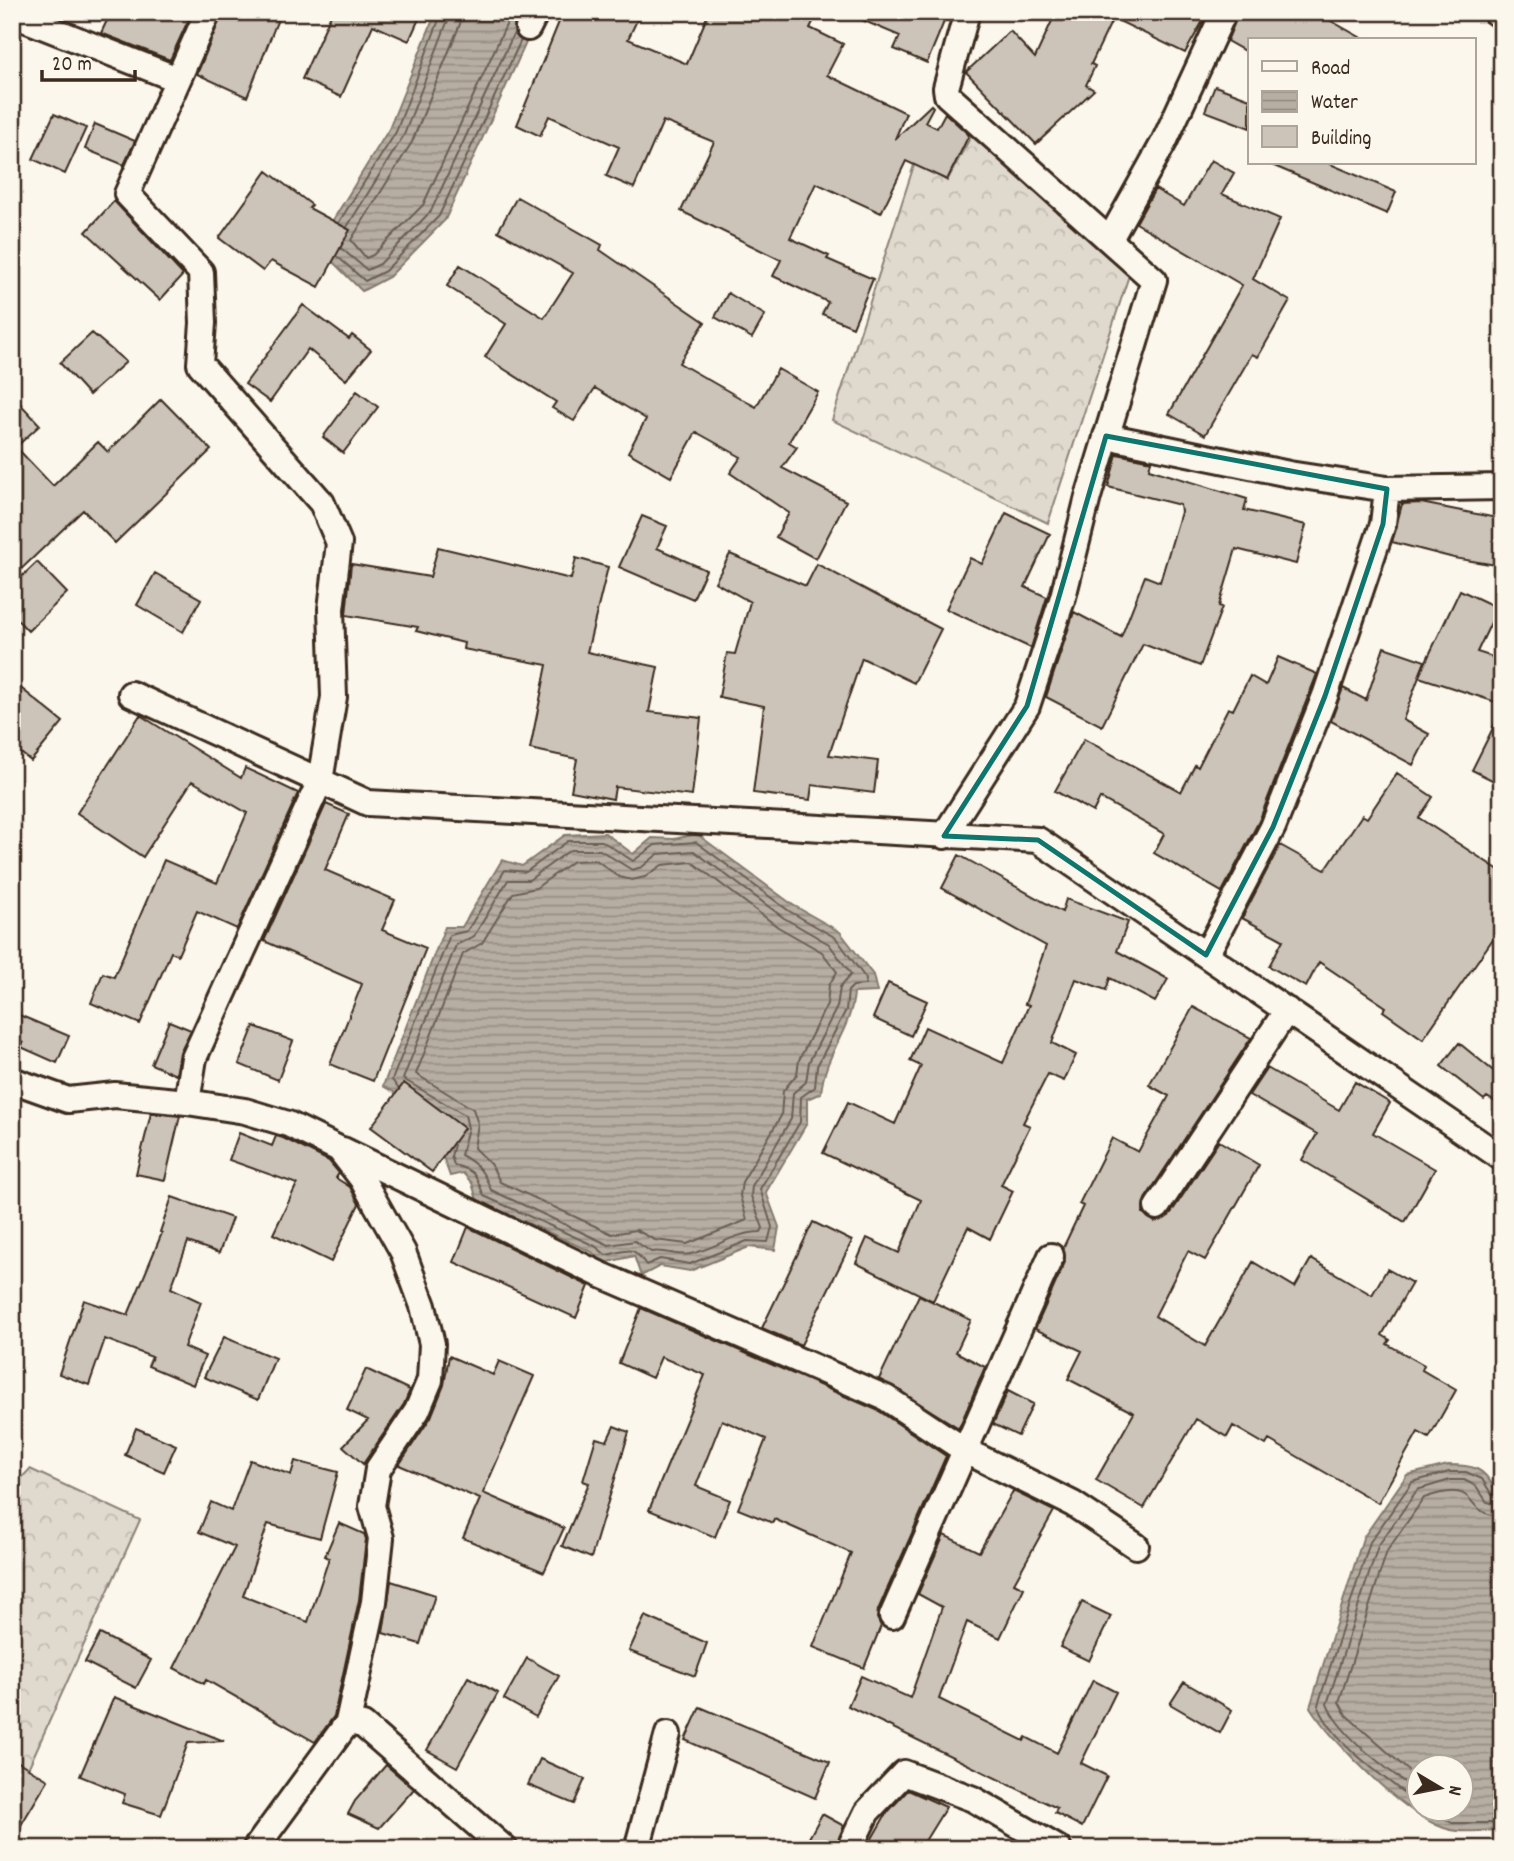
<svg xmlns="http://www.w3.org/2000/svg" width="1514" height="1861" viewBox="0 0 1514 1861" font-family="Dekko,sans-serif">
<defs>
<pattern id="forest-crowns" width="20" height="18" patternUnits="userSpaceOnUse" patternTransform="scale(1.75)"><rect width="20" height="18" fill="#dfd9ce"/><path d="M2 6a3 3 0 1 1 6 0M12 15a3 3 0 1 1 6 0" fill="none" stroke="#c0bab0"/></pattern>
<pattern id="water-rules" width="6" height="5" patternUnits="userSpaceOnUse" patternTransform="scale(1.75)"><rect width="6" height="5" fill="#b6aea2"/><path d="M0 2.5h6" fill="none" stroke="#958e83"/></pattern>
</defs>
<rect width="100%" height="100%" fill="#fbf7ec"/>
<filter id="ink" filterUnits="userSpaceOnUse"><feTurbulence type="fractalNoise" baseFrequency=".0143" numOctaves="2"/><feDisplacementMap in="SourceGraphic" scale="14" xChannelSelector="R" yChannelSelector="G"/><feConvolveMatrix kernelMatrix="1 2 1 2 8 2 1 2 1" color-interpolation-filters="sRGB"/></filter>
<g filter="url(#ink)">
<path fill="url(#forest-crowns)" stroke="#8d8276" stroke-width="2" d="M971,136l160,133 -83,254 -216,-103 83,-258 32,19z
M30,1469l110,51 -118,262 -10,-6v-288z"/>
<path fill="url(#water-rules)" stroke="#85796d" stroke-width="2" fill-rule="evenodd" d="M436,12h104l-95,208 -56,57 -27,14 -45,-45 72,-117z
M605,833l28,21 19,-16 22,1 23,-5 96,71 47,27 33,43 4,17 -23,1c-3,38 -29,59 -33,100l-14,6v24l-41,69 13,35 -4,23 -26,-3 -59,24 -30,-5 -19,10 -7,-20 -30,7 -12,-11 -115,-52 -5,-17 -9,-10 -13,3 -7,-19 9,-32 -69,-39 62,-159h17l40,-67 20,6 43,-31z
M1448,1465c25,0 35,2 47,24l7,1 -3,340c-15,0 -34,3 -48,0 -40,-8 -120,-89 -141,-123l53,-169 44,-63zM1420,1766h42v42h-42z"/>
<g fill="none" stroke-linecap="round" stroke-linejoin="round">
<path stroke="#6c5f53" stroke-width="2" d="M462,12l-2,12 -48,118 -61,98 15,18 7,-3 50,-50 89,-193
M339,222l57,-90 46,-120
M347,227l57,-92 47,-123
M342,249l25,21 13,-6 51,-53 84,-180
M338,257l27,24 20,-10 54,-55 82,-176
M600,850l32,20 10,-3 16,-13 36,-3 90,67 45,26 22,30 -11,13 -3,20 -28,55 -3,20 -13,11 -2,26 -39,67 -1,10 12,32 -2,4c-27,0 -46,17 -71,22 -13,3 -26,-5 -39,-2l-16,-11 -26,4 -118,-55c-7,-18 -13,-26 -30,-35l7,-27 -3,-13 -62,-36 53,-134 18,-9 34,-56h21l41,-30z
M596,860l23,17 13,3 13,-3 17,-12 30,-3 86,65 44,25 15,20 -8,13 -2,19 -28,56 -2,14 -14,17 -2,25 -39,66 -2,14 7,24 -60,24 -32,-4 -19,-10 -24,4 -112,-52 -8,-16 -18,-18 4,-24 -5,-15 -57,-35 47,-120 19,-11 31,-50 23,-5 37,-27z
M398,1088l-6,-8 58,-145 17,-4 38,-61 21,2 42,-31h34l31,20 22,-16 41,-3 93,69 47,27 30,41 -1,6 -12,1 -5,5 -2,19 -29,56 -2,21 -14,10 -1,25 -40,67 12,38 -4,15 -21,-1 -57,23 -30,-5 -14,6c-15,-22 -16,-14 -40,-10l-11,-9 -111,-50c-9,-22 -8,-25 -30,-31l-3,-9 3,-11
M1420,1781l-74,-66 -7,-13 48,-151 37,-53c60,-21 35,17 78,18
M1420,1794c-28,-22 -80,-57 -93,-90l51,-158 39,-56 33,-10h14l12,6 11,16 15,3
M1420,1805c-32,-25 -88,-62 -102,-100l52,-163 42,-60 37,-10h17l16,7 10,16 10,2
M1425,1808l27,15h50"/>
</g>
<path fill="#ccc4b9" stroke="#3b2a1e" stroke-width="2" d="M111,12h81l-22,48 -69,-27z
M223,12h39l16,7 -31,78 -50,-23z
M332,12h90l-13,29 -36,-16 -32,72 -39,-18z
M563,12h78l-13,27 59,25 22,-52h109l-8,16 33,16 -16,31 79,38 -11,26 36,-34 2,2 -8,15 12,6 8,-15 24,22 -22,45 -41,-19 -25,52 -65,-30 -26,55 39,18 -2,3 46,20 -20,48 -31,-13 6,-12 -55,-26 8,-16 -100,-49 33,-69 -51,-21 -29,67 -28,-12 13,-29 -70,-31 -9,20 -23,-11z
M843,12h105l-21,51 -33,-14 6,-13z
M1056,12h152l-23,41 -72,-35 -22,46 4,2 -9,19 8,5 -58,54 -70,-72 44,-41 25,27z
M1239,12h76l50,28h-115v14l-23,-13z
M1215,86l35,13v29l-45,-17z
M54,114l32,14 -21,46 -32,-15z
M95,124l40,17 -11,24 -39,-16z
M1211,160l23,13 -12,21 58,25 -27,60 37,22 -32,56 -6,-3 -47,81 -36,-21 73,-129 -106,-62 19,-34 29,17z
M1267,163h61l68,29 -9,22z
M267,171l45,34 -3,3 41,22 -31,57 -48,-26 -8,10 -44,-33z
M517,197l85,48 -2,5 105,72 -26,41 77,44 22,-38 40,23 -29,50 8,5 -15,21 64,33 -30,58 -40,-22 13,-24 -59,-40 11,-16 -45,-25 -25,45 -43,-25 18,-33 -51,-31 -21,33 -22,-13 4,-6 -71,-45 21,-33 -59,-38 13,-21 84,53 29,-45 -75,-42z
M114,201l69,74 -23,25 -74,-68z
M728,293l37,22 -13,23 -37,-21z
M303,305l46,34 3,-4 19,15 -25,30 -38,-31 -38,53 -25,-18z
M92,333l34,29 -37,33 -29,-32z
M357,391l21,16 -35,46 -20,-16z
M12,395l28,30 -24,22 37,39 45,-44 10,10 53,-53 50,51 -96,93 -32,-33 -71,68z
M1117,454l34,7 -2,8 98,30 -3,11 62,15 -10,39 -60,-15 -17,57 3,1 -22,59 -57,-22 -41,82 -56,-29 28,-85 47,25 24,-61 15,6 21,-70 -1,-7 -72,-18z
M1421,503l81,16v47l-48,-8 -62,-16 10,-38z
M1006,513l44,21 -25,53 22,10 -16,51 -85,-39 24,-51 12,6z
M642,516l25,10 -10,22 49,22 -13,29 -74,-32z
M438,547l133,32 5,-21 32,9 -21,85 71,15 -9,45 52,6 -9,78 -77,-9 -2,12 -42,-8 6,-32 -47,-10 17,-84 -84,-16 1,-6 -48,-12 2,-4 -72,-12 5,-51 79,13z
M730,554l76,32 11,-22 124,65 -27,54 -52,-25 -33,97 49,6 -4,32 -62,-8 -2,15 -57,-7 11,-87 -45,-9 8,-44 8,1 15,-52 -35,-20z
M37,562l30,31 -39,38 -16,-17v-28z
M155,573l46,26 -18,33 -46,-27z
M1460,590l38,18 -21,44 25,8v44l-83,-27 -16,43 26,14 -16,31 -82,-44 12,-33 23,12 18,-53 41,14 -6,15z
M1278,657l39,17 -58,147 -37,71 -68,-39 10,-19 -64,-36 -7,14 -38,-21 29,-52 97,53 14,-27 3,2 30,-59 5,2 17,-34 16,9z
M12,681l51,41 -32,39 -19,-15z
M1502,710v75l-30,-15z
M140,715l101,63 4,-10 53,25 -61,136 -40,-18 -19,44 -7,-3 -31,72 -49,-21 12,-30 11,4 50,-117 53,23 30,-70 -55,-32 -49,76 -66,-44z
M1397,773l36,24 -14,21 83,54v54l-79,113 -40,-28 3,-4 -67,-45 -13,25 -37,-21 14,-26 -41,-22 38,-73 45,25 37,-55 5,3z
M326,804l23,10 -24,56 70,30 -13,30 44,18 -53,133 -43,-17 32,-80 -98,-43z
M959,855l103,57 4,-13 62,23 -11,29 51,28 -13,23 -45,-24 -4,12 -30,-11 -24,64 24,12 -12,26 -16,-7 -25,49 7,3 -29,59 12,6 -23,48 -22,-12 -35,74 -77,-38 11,-25 32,15 22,-53 -98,-47 25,-51 47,22 26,-58 -11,-5 15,-34 78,36 26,-58 -4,-1 21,-58 -104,-58z
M888,983l39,18 -16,35 -38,-18z
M1193,1007l58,31 -106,161 -2,14 12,9 14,-6 50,-75 40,24 -54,95 -17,-9 -33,65 50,30 48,-84 42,25 16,-28 61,36 15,-26 25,14 -30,52 8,5 -3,4 37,21 -2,5 34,20 -27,48 -11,-6 -40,71 -109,-63 -3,5 -33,-19 -6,11 -31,-18 -52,89 -48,-28 38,-67 -66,-34 14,-28 -47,-22 30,-67 -2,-14 20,-42 -4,-2 33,-66 26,14 31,-56 -20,-11z
M12,1012l57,24 -12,27 -36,-16 2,-4 -11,-5z
M169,1021l22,9 -11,22 -4,23 -25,-11z
M254,1026l39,15 -15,39 -39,-16z
M1459,1043l43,35v28l-15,-9 -3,3 -43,-34z
M1267,1068l72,42 16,-28 35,21 -17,30 62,36 -30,53 -103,-62 15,-26 -68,-39z
M404,1083l60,45 -32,44 -61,-45z
M151,1113l29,3 -15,64 -29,-6z
M239,1133l33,13 4,-10 7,2 46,23 10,12 -3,5 14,9 9,17 -28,58 -58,-28 24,-50 -68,-24z
M172,1197l60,21 -13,35 -31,-11 -17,46 30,14 -17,45 21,9 -12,29 -45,-19 4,-9 -47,-18 -16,46 -30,-11 25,-74 44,15 34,-82 -2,-1z
M813,1222l39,19 -51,104 -39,-17z
M468,1227l121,59 -13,32 -122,-56z
M919,1295l52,25 -15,32 29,15 -26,61 -80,-49z
M641,1308l238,103 67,45 -68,154 -1,8 4,8 -17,42 -51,-21 38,-94 -77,-34 -1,4 -35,-14 28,-70 -44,-19 -26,66 34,14 -15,37 -66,-27 56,-135 -44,-18 -9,21 -33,-15z
M224,1337l51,21 -17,42 -54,-23z
M449,1356l44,19 6,-14 35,15 -51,117 81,35 -20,44 -81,-34 17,-39 -81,-34 32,-48 13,-32z
M366,1369l44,21 -6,14 -41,60 -20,-18 25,-26 -21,-10z
M1008,1391l25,13 -15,32 -25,-12z
M614,1426l15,6 -38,126 -29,-12 27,-63 -6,-2 13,-43 11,3z
M136,1428l40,17 -12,27 -39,-17z
M250,1460l41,15 4,-14 43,11 -18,66 -52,-14 -25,72 65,26 21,-64 -4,-2 14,-33 25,11 2,5 -7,61 -25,116 -19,26 -109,-62 -2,4 -30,-16 61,-121 -36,-15 12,-30 20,9z
M1013,1491l41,20 -40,72 10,5 -24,50 -33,-16 -28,77 85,42 2,-4 31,16 36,-73 23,12 -35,71 26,13 -25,51 -27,-14 2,-5 -209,-102 13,-30 49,22 32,-91 -24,-13 26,-59 35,17z
M391,1581l44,14 -15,49 -37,-11z
M1082,1602l29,14 -22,45 -29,-14z
M645,1616l62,27 -12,33 -66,-25z
M100,1634l51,26 -15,28 -51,-26z
M527,1658l32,18 -23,41 -32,-18z
M468,1677l30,16 -41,74 -30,-17z
M1184,1682l48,28 -12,23 -50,-29z
M114,1697l110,44 -36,2 -27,72 -39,-12 3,-9 -45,-18z
M700,1707l130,55 -15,36 -130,-58z
M12,1758l36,22 -36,60z
M540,1759l45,20 -11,25 -46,-19z
M386,1765l28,24 -35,39 -31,-14 7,-13z
M908,1790l38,17 -26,42h-54l20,-35z
M822,1814l22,12 -10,23h-31z"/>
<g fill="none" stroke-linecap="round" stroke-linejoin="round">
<g stroke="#3b2a1e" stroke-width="30">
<path id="street" d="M1495,12l7,4
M12,14l165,65
M528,28l8,-16
M1110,239l54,-97 60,-130
M1106,436l183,38 98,15 115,-2
M131,694l237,109 670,37 464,318
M944,836l83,-130 36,-109 25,-100 66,-217 -207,-185 -1,-7 21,-76
M1206,955l67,-128 52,-131 58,-172 4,-35
M12,1080l56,20 47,-5 72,7 58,9 43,13 51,25 23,30 41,73 20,54 9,38 -2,36 -13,31 -39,58 -6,37 9,32 -7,64 -26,120 15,3 142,124
M187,1102l7,-44 126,-277 14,-84 -3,-88 8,-66 -17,-40 -122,-139 3,-41 -2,-51 -74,-78 81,-182
M343,1150l256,124 287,124 80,53 107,53 63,42
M1157,1207l130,-197
M892,1616l159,-360
M255,1849l93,-127
M637,1849l31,-115
M849,1849l18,-37 37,-39 69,26 86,50"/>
</g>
<use href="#street" stroke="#fbf7ec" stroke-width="24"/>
</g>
</g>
<path fill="none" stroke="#0f766e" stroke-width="5" stroke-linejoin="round" d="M1106,436l281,53 -4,35 -58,172 -52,131 -67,128 -168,-115 -94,-4 83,-130z"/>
<rect width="1514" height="1861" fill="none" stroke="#fbf7ec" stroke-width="42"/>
<rect x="21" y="21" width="1472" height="1819" fill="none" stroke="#3b2a1e" stroke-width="2.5" filter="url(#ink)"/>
<rect x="1248" y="38" width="228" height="126" fill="#fbf7ec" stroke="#aea59a" stroke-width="2"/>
<rect x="1262" y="61" width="35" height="10" fill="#fbf7ec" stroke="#aea59a" stroke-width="2"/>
<text x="1311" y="74" font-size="21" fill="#3b2a1e">Road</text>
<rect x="1262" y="91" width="35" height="21" fill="url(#water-rules)" stroke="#aea59a" stroke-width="2"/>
<text x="1311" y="108" font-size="21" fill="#3b2a1e">Water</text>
<rect x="1262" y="126" width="35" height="21" fill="#ccc4b9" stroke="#aea59a" stroke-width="2"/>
<text x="1311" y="144" font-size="21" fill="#3b2a1e">Building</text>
<g transform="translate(1440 1788) rotate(100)"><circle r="33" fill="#fbf7ec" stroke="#aea59a" stroke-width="2"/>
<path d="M0-5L12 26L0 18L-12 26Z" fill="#3b2a1e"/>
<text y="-10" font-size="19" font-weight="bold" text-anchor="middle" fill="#3b2a1e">N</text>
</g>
<path d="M42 70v10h93v-10" fill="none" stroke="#3b2a1e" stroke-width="3.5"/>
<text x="52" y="70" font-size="21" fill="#3b2a1e" stroke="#fbf7ec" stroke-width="5" paint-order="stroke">20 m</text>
</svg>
